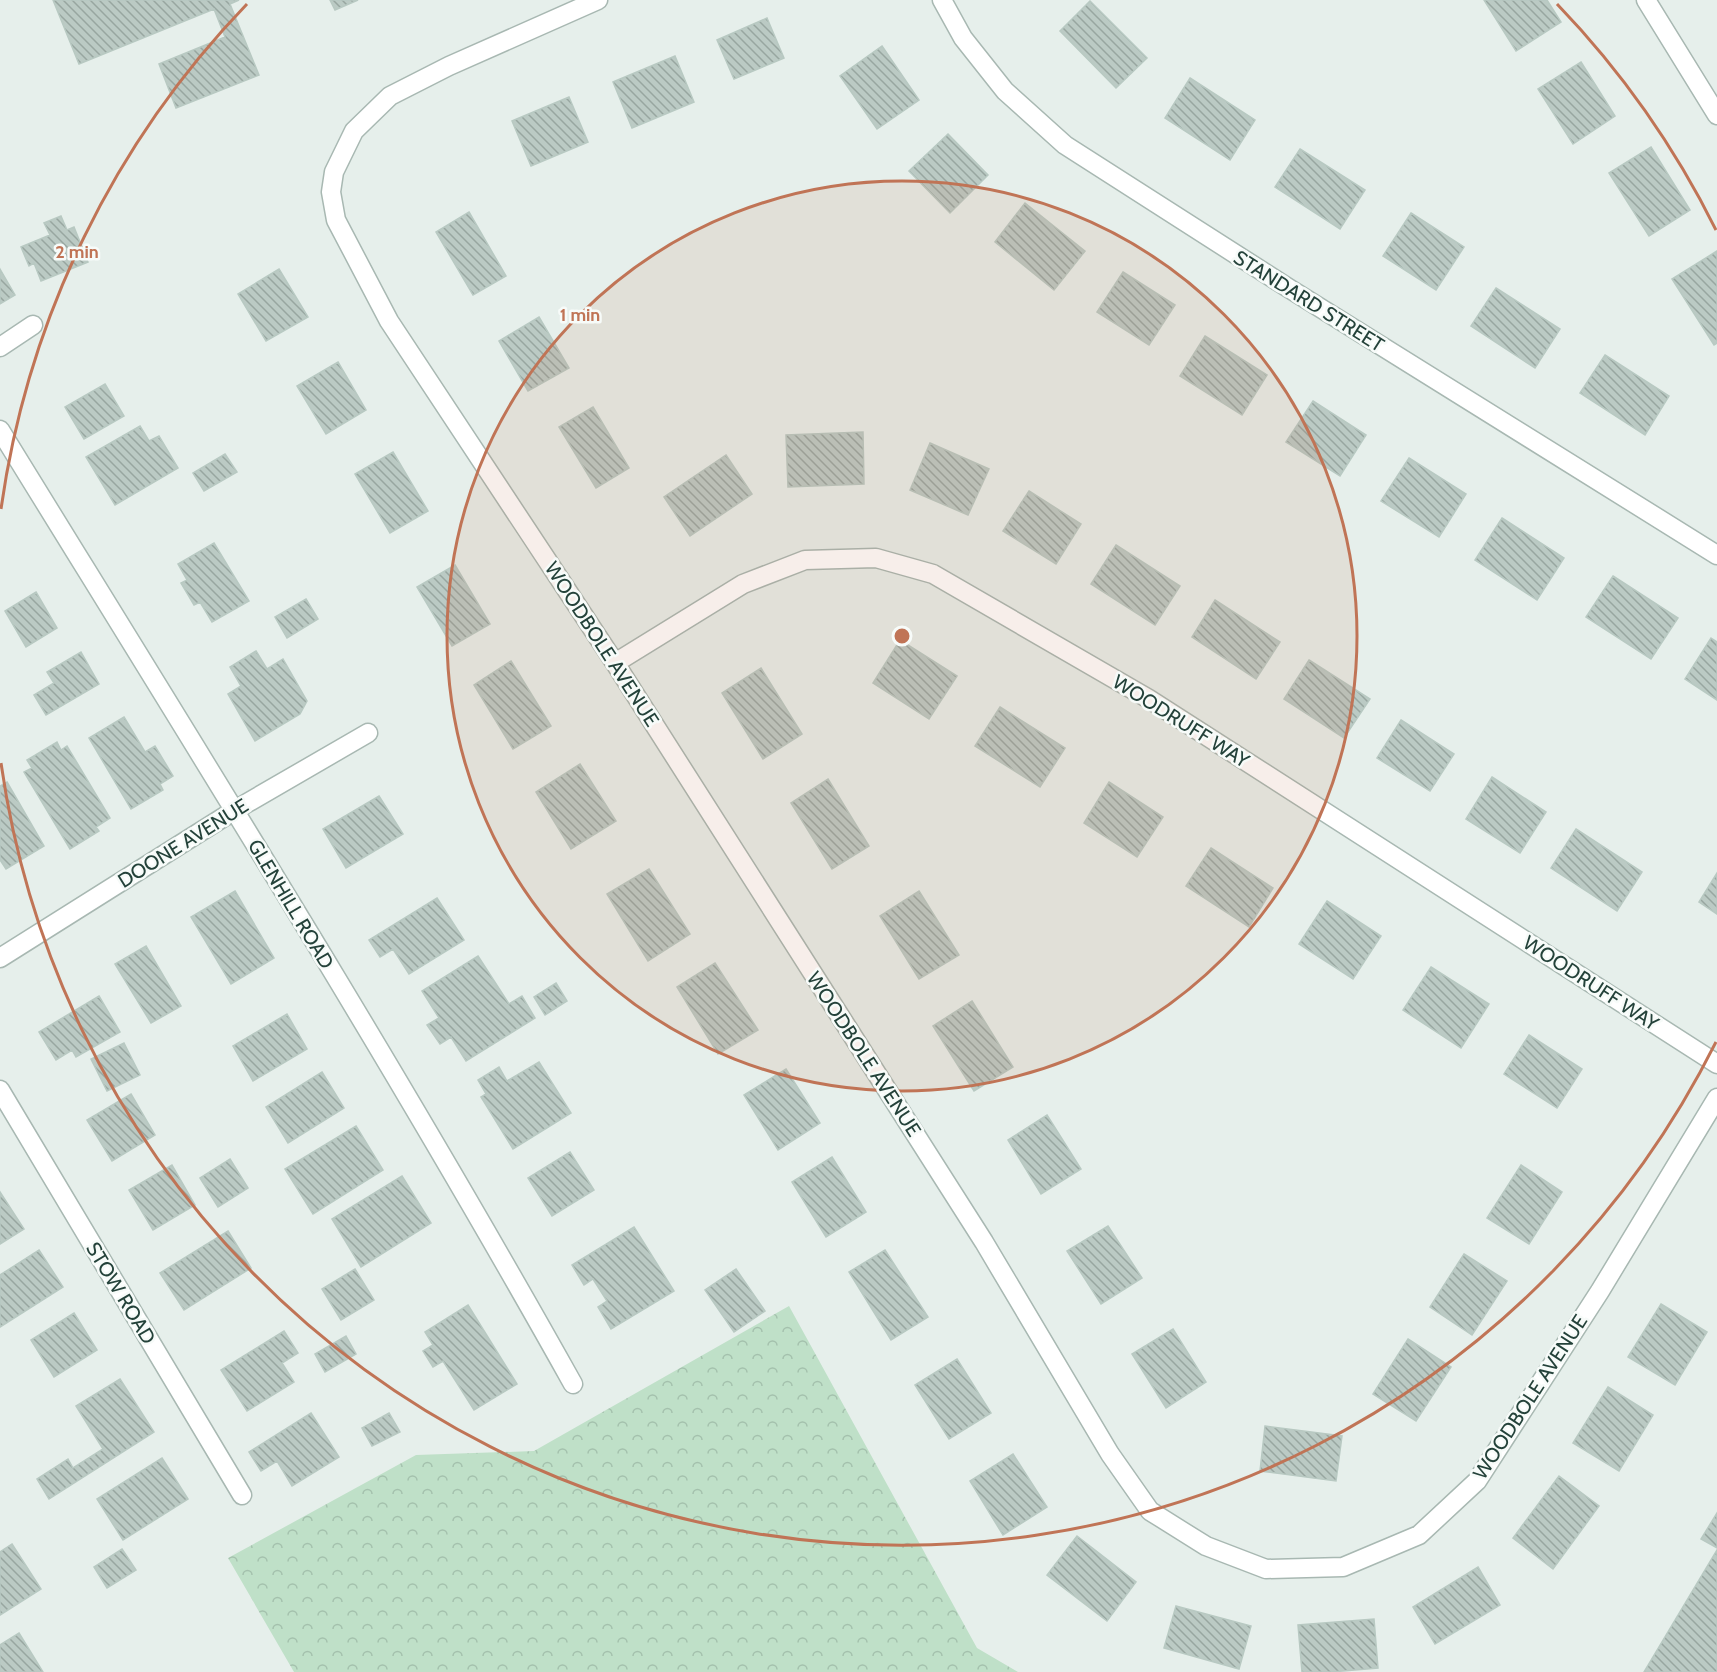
<svg xmlns="http://www.w3.org/2000/svg" width="1717" height="1672" viewBox="0 0 1717 1672" font-family="Cabin,sans-serif">
<defs>
<pattern id="forest-crowns" width="20" height="18" patternUnits="userSpaceOnUse" patternTransform="scale(1.5)"><rect width="20" height="18" fill="#bfe0c8"/><path d="M2 6a3 3 0 1 1 6 0M12 15a3 3 0 1 1 6 0" fill="none" stroke="#a4c1ad"/></pattern>
<pattern id="building-back-hatch" width="6" height="6" patternUnits="userSpaceOnUse" patternTransform="scale(1.5)"><rect width="6" height="6" fill="#bbcac4"/><path d="M-1 5l2 2M0 0l6 6M5-1l2 2" fill="none" stroke="#98a6a0"/></pattern>
</defs>
<rect width="100%" height="100%" fill="#e6efeb"/>
<path fill="url(#forest-crowns)" d="M789,1306l188,342 41,24h-724l-66,-114 188,-103 118,-4z"/>
<path fill="url(#building-back-hatch)" stroke="#b8c9c2" stroke-width="1.5" d="M53,0h186l-9,4 29,71 -83,33 -17,-44 66,-27 -11,-28 -135,55z
M330,0h28l-23,10z
M1484,0h63l14,22 -45,29z
M1090,1l57,57 -31,30 -56,-57z
M767,18l17,40 -50,21 -17,-39z
M882,46l37,54 -42,29 -37,-53z
M675,56l19,46 -62,26 -19,-46z
M1581,62l34,54 -42,28 -35,-55z
M1190,78l65,42 -25,40 -65,-42z
M569,97l19,45 -57,24 -19,-45z
M948,134l40,41 -38,38 -41,-42z
M1651,147l39,63 -41,26 -40,-63z
M1300,149l65,41 -25,39 -65,-42z
M1025,203l60,48 -31,39 -59,-48z
M469,212l37,64 -33,19 -37,-63z
M1411,213l53,34 -28,43 -53,-34z
M61,216l6,14 7,-3 14,35 -47,19 -7,-18 -5,3 -8,-19 29,-12 -6,-12z
M1717,251v92l-3,2 -42,-66z
M0,269l15,26 -15,9z
M279,269l29,48 -42,24 -28,-47z
M1123,272l52,33 -26,40 -52,-33z
M1496,288l64,41 -25,39 -64,-42z
M539,317l30,51 -41,23 -29,-50z
M1205,336l62,39 -25,40 -62,-39z
M1605,355l64,41 -24,39 -65,-42z
M338,362l28,48 -40,24 -29,-48z
M105,384l19,32 -40,23 -19,-32z
M1313,401l53,34 -26,41 -54,-34z
M593,407l36,61 -33,20 -37,-61z
M140,426l9,15 10,-5 19,32 -63,37 -29,-48z
M863,432l1,52 -76,3 -2,-52z
M930,443l59,26 -21,46 -58,-25z
M393,452l35,59 -38,22 -35,-59z
M225,454l12,18 -33,19 -11,-18z
M726,455l26,39 -62,42 -26,-39z
M1409,458l57,36 -27,43 -58,-36z
M1029,491l52,33 -25,40 -53,-33z
M1502,518l62,40 -27,42 -62,-40z
M214,543l35,58 -37,21 -12,-20 -6,3 -13,-22 6,-3 -9,-16z
M1116,545l64,41 -25,39 -64,-41z
M455,565l35,59 -38,22 -35,-59z
M1613,576l65,42 -27,41 -65,-42z
M36,592l21,36 -31,19 -21,-36z
M306,599l12,20 -31,19 -12,-21z
M1215,600l65,42 -24,37 -64,-42z
M1711,638l6,4v58l-32,-21z
M900,640l57,36 -28,43 -56,-36z
M256,651l11,18 16,-10 24,42 -7,13 -45,27 -27,-47 13,-8 -11,-19z
M81,652l18,32 -53,31 -12,-20 20,-12 -7,-11z
M1309,660l61,39 -26,39 -60,-39z
M511,661l40,65 -38,23 -39,-64z
M761,668l41,66 -39,25 -41,-66z
M1000,707l65,41 -25,39 -65,-41z
M124,717l21,35 10,-6 18,30 -13,8 3,6 -32,19 -42,-71z
M1401,720l53,34 -24,37 -53,-33z
M57,742l4,8 6,-4 43,72 -14,9 3,4 -29,18 -46,-77 8,-4 -5,-8z
M580,764l36,57 -45,28 -35,-57z
M1492,777l54,35 -26,41 -54,-34z
M828,779l41,67 -37,23 -41,-66z
M7,782l37,64 -38,23 -6,-9v-74z
M1109,782l54,35 -26,40 -53,-34z
M379,796l24,38 -57,34 -23,-39z
M1576,829l66,43 -25,39 -66,-43z
M1211,848l62,40 -24,39 -63,-41z
M649,869l41,65 -42,27 -41,-67z
M1717,873v41l-18,-12z
M235,891l39,67 -43,26 -40,-67z
M919,891l40,64 -40,24 -39,-63z
M437,898l27,42 -55,34 -16,-25 -13,8 -11,-17z
M1327,901l54,35 -28,43 -54,-35z
M146,946l35,60 -30,17 -36,-59z
M478,956l31,48 13,-8 13,22 -69,43 -15,-24 -11,7 -13,-19 12,-7 -17,-27z
M715,963l43,67 -40,24 -41,-67z
M1431,967l58,37 -28,44 -58,-38z
M556,983l11,18 -22,14 -11,-18z
M99,996l21,36 -44,25 -4,-7 -16,10 -17,-28z
M972,1001l41,66 -39,24 -41,-65z
M287,1014l20,35 -54,32 -20,-35z
M1529,1035l53,34 -25,39 -53,-34z
M124,1043l16,32 -33,16 -16,-32z
M539,1062l32,51 -58,36 -32,-52 5,-3 -8,-14 21,-13 8,14z
M786,1069l34,54 -42,27 -34,-55z
M322,1072l22,36 -56,35 -22,-36z
M131,1094l24,41 -43,26 -25,-41z
M1047,1115l34,54 -40,25 -33,-54z
M356,1126l27,44 -70,44 -28,-45z
M570,1152l24,38 -42,26 -24,-38z
M832,1157l34,55 -40,25 -34,-55z
M230,1159l18,29 -30,19 -18,-29z
M172,1165l23,40 -42,25 -24,-40z
M1521,1165l41,27 -33,52 -42,-26z
M402,1176l29,47 -70,44 -29,-48z
M0,1192l24,37 -24,15z
M1108,1226l34,52 -41,26 -34,-53z
M634,1227l40,64 -63,38 -13,-22 9,-6 -14,-22 -9,6 -12,-20z
M228,1231l23,37 -67,42 -24,-37z
M39,1250l24,37 -63,40v-52z
M885,1250l43,67 -37,23 -42,-68z
M1464,1254l43,27 -35,54 -42,-28z
M355,1269l19,31 -33,20 -19,-31z
M736,1269l29,42 -31,21 -29,-42z
M1661,1304l46,28 -32,53 -47,-28z
M468,1305l49,79 -43,26 -31,-49 -10,6 -10,-16 10,-6 -8,-13z
M74,1313l23,37 -43,27 -23,-37z
M1173,1329l33,53 -40,26 -34,-54z
M284,1331l14,22 -16,10 12,19 -47,29 -26,-41z
M346,1336l10,18 -31,18 -10,-18z
M1408,1339l43,28 -35,54 -43,-27z
M957,1359l34,54 -42,26 -34,-54z
M120,1379l34,53 -105,67 -12,-20 31,-20 5,9 30,-19 -27,-43z
M1608,1387l45,28 -34,56 -46,-28z
M311,1413l28,44 -47,29 -15,-25 -16,10 -12,-19z
M389,1413l11,19 -28,14 -10,-18z
M1265,1426l77,10 -6,45 -76,-10z
M1013,1454l34,53 -44,28 -33,-54z
M162,1458l26,41 -65,41 -26,-41z
M1559,1476l40,30 -46,63 -40,-31z
M1717,1513v35l-16,-9z
M1077,1536l59,46 -29,39 -60,-46z
M12,1544l29,45 -41,26v-63z
M122,1549l14,21 -29,18 -13,-21z
M1717,1550v122h-73z
M1478,1567l22,38 -65,39 -22,-37z
M1176,1606l75,20 -12,43 -75,-21z
M1374,1619l4,49 -47,4h-29l-4,-47z
M19,1633l24,39h-43v-27z"/>
<g fill="none" stroke-linecap="round" stroke-linejoin="round">
<g stroke="#a8b8b2" stroke-width="21">
<path id="minor" d="M598,0l-149,66 -59,30 -36,35 -20,41 -3,20 5,28 53,101 226,342 369,579 126,212 40,57 56,35 60,23 77,-2 76,-32 58,-54 123,-190 117,-193
M942,0l21,38 42,53 60,54 225,144 427,266
M1646,0l71,115
M0,347l33,-22
M0,430c194,315 392,630 573,954
M615,663l128,-79 62,-24 71,-2 57,16 216,125 568,365
M0,958l235,-148 133,-77
M0,1090l242,405"/>
</g>
<use href="#minor" stroke="#fff" stroke-width="18"/>
</g>
<circle cx="902" cy="636" r="455" fill="#c07456" fill-opacity=".12"/>
<g fill="none" stroke="#c07456" stroke-width="3">
<circle cx="902" cy="636" r="455"/>
<path d="M1716 1042A910 910 0 0 1 1 763M1 509A910 910 0 0 1 247 4M1557 4A910 910 0 0 1 1716 230"/>
</g>
<g text-anchor="middle" dominant-baseline="central" stroke-width="5" stroke-linejoin="round" paint-order="stroke">
<g font-size="20" fill="#24423a" stroke="#f7fbf9">
<text transform="translate(1309 301) rotate(32)">STANDARD STREET</text>
<text transform="translate(602 644) rotate(57)">WOODBOLE AVENUE</text>
<text transform="translate(1181 721) rotate(32)">WOODRUFF WAY</text>
<text transform="translate(183 843) rotate(-32)">DOONE AVENUE</text>
<text transform="translate(291 904) rotate(59)">GLENHILL ROAD</text>
<text transform="translate(1591 983) rotate(33)">WOODRUFF WAY</text>
<text transform="translate(864 1054) rotate(57)">WOODBOLE AVENUE</text>
<text transform="translate(121 1293) rotate(59)">STOW ROAD</text>
<text transform="translate(1530 1397) rotate(-57)">WOODBOLE AVENUE</text>
</g>
</g>
<circle cx="902" cy="636" r="9" fill="#c07456" stroke="#f7fbf9" stroke-width="3"/>
<g font-size="18" text-anchor="middle" font-weight="bold" fill="#c07456" stroke="#f7fbf9" stroke-width="5" stroke-linejoin="round" paint-order="stroke">
<text x="77" y="258">2 min</text>
<text x="580" y="321">1 min</text>
</g>
</svg>
